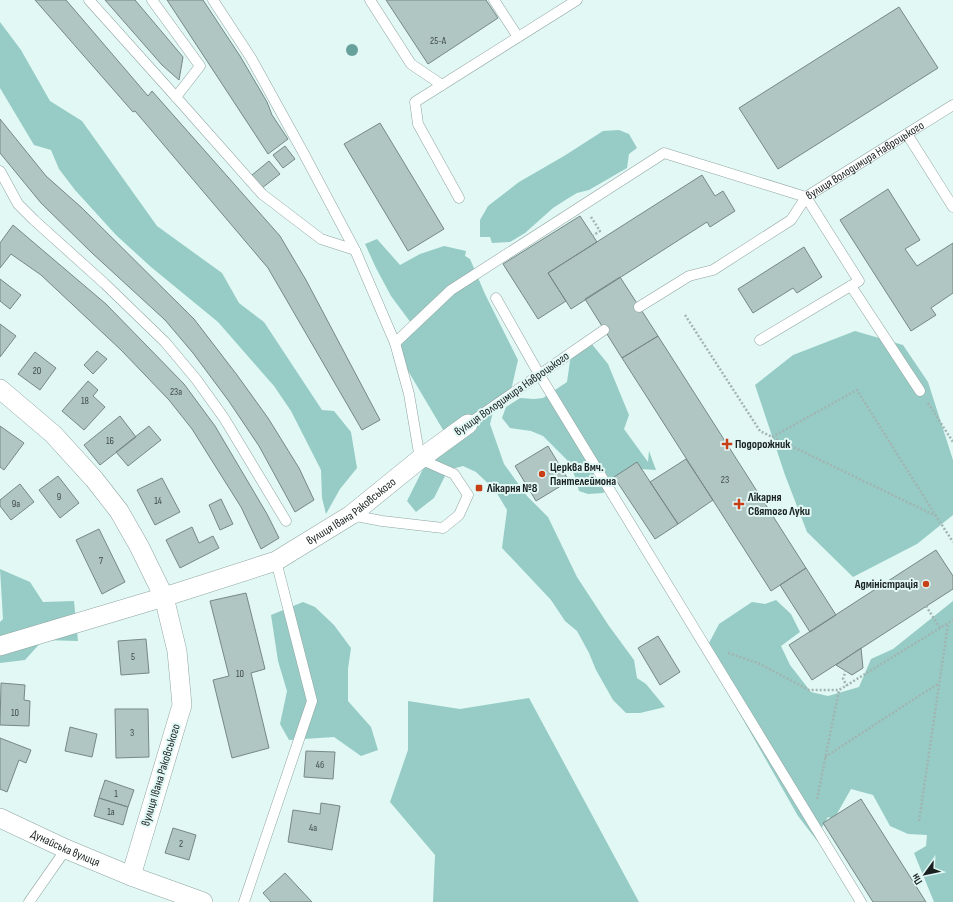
<svg xmlns="http://www.w3.org/2000/svg" width="953" height="902" viewBox="0 0 953 902" font-family="'Sofia Sans Condensed',sans-serif">
<rect width="100%" height="100%" fill="#e2f8f5"/>
<path fill="#96ccc5" d="M0,22l21,28 29,51 32,20 75,105 65,47 17,30 25,19 58,88 12,1 17,21 6,36 -17,21 -14,25 -4,-16 -1,-28 -30,-59 -17,-25 -56,-64 -67,-55 -35,-32 -41,-45 -16,-21 -8,-19 -17,-5 -34,-57z
M619,130l10,4 8,14 -8,6 -2,14 -38,22 -12,3 -10,6 -14,9 -28,25 -15,9 -18,1 -2,-6h-10v-17l8,-14 31,-24 45,-26 39,-25z
M377,239l23,26 20,-11 24,-8 22,5 -1,5 5,3 15,35 33,66 -9,39 -16,13 -3,12 14,40 23,32 21,21 29,60 32,49 25,34 3,18 9,6 19,23 -25,6h-14l-13,-13 -17,-30 -7,-17 -12,-22 -12,-10 -14,-21 -49,-52 5,-38 -12,-20 -19,-18 -13,-6 -15,4 -14,28 -18,14 -9,-11 22,-44 20,-17 -45,-76 -3,-19 13,-18 -23,-31 -15,-28 -11,-24z
M855,331l48,14 25,37 25,78v55l-36,29 -64,33 -46,-45 -22,-57 -30,-90 38,-30z
M591,343l17,21 21,51 -5,14 24,33 1,-11 7,19 -16,-1 -22,10 -15,14 -15,1 -9,-3 -5,-17 -7,-14 -24,-24 -12,-5 -21,-3 -8,-10 4,-11 14,-9 14,1 9,-1 24,-16 3,-21 6,-10z
M0,569l30,13 13,20 31,-1 4,40 -35,-1 -18,20 -25,3v-41l3,-3z
M776,600l15,14 9,18 -19,14 9,19 21,27 17,4 31,-9 12,-28 22,-10 60,-48v301h-19l-20,-49 12,-7 1,-11 -19,-1 -18,-8 -17,-31 -22,-6 -17,30 -6,-2 -11,19 1,6 -20,-26 -90,-158 1,-15 10,-19 33,-22 13,2z
M303,602l12,5 19,18 17,23 -3,21v32l23,26 7,23 -17,6 -27,-19 -45,3 -9,-16 7,-33 -9,-30 -7,-46z
M529,698l110,204h-206l2,-47 -45,-53 18,-52v-49l52,8z"/>
<path fill="#b0c6c2" stroke="#758986" d="M35,0h31l82,96 4,-5 128,145 26,44 74,140 -18,10 -94,-162 -133,-157 -2,1z
M105,0h30l48,57 -4,23 -17,-15z
M167,0h36l37,56 27,46 5,13 16,24 -20,15z
M386,0h100l12,18 -70,46z
M899,7l39,61 -160,101 -39,-61z
M0,119l46,57 36,32 112,111 43,56 31,43 31,50 15,32 -19,12 -36,-66 -31,-46 -35,-47 -28,-33 -73,-67 -51,-50 -41,-50z
M380,123l64,106 -36,22 -64,-107z
M285,146l10,13 -12,9 -10,-13z
M269,161l11,13 -18,14 -10,-13z
M702,175l13,21 8,-5 12,20 -25,16 -3,-5 -136,87 -23,-36z
M888,189l32,51 -15,9 12,17 36,-23v50l-22,15 5,7 -25,16 -71,-111z
M580,216l17,26 -49,31 18,28 -28,18 -35,-55z
M13,225l93,79 78,80 31,42 52,88 12,24 -18,11 -20,-42 -49,-78 -23,-29 -48,-50 -80,-75 -30,-21 -11,14v-25z
M804,247l18,30 -25,16 -4,-5 -40,25 -15,-24z
M620,277l38,59 -36,22 -37,-59z
M0,279l21,16 -11,14 -10,-8z
M0,324l16,12 -16,21z
M658,336l148,232 -35,23 -149,-233z
M97,351l10,8 -14,15 -9,-9z
M35,352l21,16 -16,22 -22,-16z
M88,381l10,9 -5,6 12,11 -21,23 -22,-19z
M120,416l16,21 -36,28 -16,-20z
M0,426l24,17 -20,27 -4,-3z
M149,426l12,14 -33,26 -12,-14z
M548,446l21,35 -33,20 -21,-35z
M686,459l27,41 -35,24 -28,-42z
M637,462l41,62 -23,15 -41,-62z
M58,476l21,27 -19,15 -21,-28z
M162,478l18,34 -25,13 -18,-35z
M20,484l14,18 -23,18 -11,-14v-6z
M221,499l12,25 -13,6 -11,-25z
M192,527l7,16 14,-7 6,12 -39,20 -14,-28z
M99,529l26,53 -23,12 -26,-54z
M936,550l17,26v13l-141,91 -23,-35z
M806,568l30,47 -26,17 -30,-47z
M246,593l19,76 -14,4 18,75 -37,10 -19,-78 16,-4 -19,-75z
M658,636l22,36 -20,13 -22,-37z
M146,639l3,34 -28,2 -3,-34z
M861,648l2,20 -11,7 -16,-10z
M1,683l24,2 -1,15 6,1 -1,25 -29,-1z
M115,709h33l1,48 -33,1z
M70,727l27,7 -5,23 -27,-6z
M0,738l31,12 -5,13 -7,-3 -12,32 -7,-3z
M306,751l29,1 -2,27 -29,-2z
M105,780l29,10 -6,17 -29,-9z
M99,798l29,9 -5,18 -29,-9z
M861,799l65,103h-53l-50,-79z
M321,803l19,3 -8,44 -44,-8 5,-32 27,4z
M173,828l23,7 -7,25 -24,-7z
M285,873l27,29h-41l-8,-9z"/>
<g fill="none" stroke-linecap="round" stroke-linejoin="round">
<g stroke="#8fa4a1" stroke-width="11">
<g id="lane">
<path d="M89,0l87,97 86,97 59,45 34,11"/>
<path d="M152,0l48,66 -24,31"/>
<path d="M213,0l38,58 53,96 51,96 40,93 14,51 11,65 34,15 14,21 -9,20 -16,13 -61,-7 -31,-6"/>
<path d="M370,0l41,64 31,21"/>
<path d="M494,0l24,37"/>
<path d="M907,134l46,73"/>
<path d="M0,171l18,33 16,16 70,63 61,59 31,37 28,39 62,103"/>
<path d="M459,198l-41,-74 -3,-22 162,-102"/>
<path d="M851,286l69,105"/>
<path d="M496,298l43,76 322,528"/>
<path id="s1" d="M639,307l50,-31 24,-6 78,-50 15,-23 147,-92"/>
<path d="M395,343l56,-53 213,-137 142,44 53,84 -99,59"/>
<path d="M468,424l136,-94"/>
<path d="M29,902l37,-53"/>
<path d="M244,902l68,-201 -36,-140"/>
</g>
</g>
<g stroke="#8fa4a1" stroke-width="20">
<g id="street">
<path d="M0,389l53,45 41,45 25,32 20,35 25,51 13,54 5,54 -51,171"/>
<path id="s2" d="M0,646l164,-49 112,-36 75,-46 69,-56 48,-35"/>
<path id="s3" d="M0,818l66,31 65,27 72,26"/>
</g>
</g>
<path stroke="#a2b4b2" stroke-width="2.5" stroke-dasharray="2 2" stroke-linecap="butt" d="M591,217l9,14 -8,5
M685,315l75,116 176,85 17,26
M928,403l25,39
M772,437l85,-47 79,126
M926,606l14,22
M728,653l30,10 51,27h30l114,-70
M846,670l-3,9 4,7
M825,757l114,-74
M817,799l22,-109
M919,821l29,-197"/>
<use href="#lane" stroke="#fff" stroke-width="10"/>
<use href="#street" stroke="#fff" stroke-width="19"/>
</g>
<circle fill="#66a19c" cx="352" cy="50" r="6"/>
<g fill="#c73f15" stroke="#e2f8f5" stroke-width="1.5">
<path d="M725 438h4v4h4v4h-4v4h-4v-4h-4v-4h4z"/>
<circle cx="542" cy="474" r="4"/>
<rect x="475" y="484" width="8" height="8" rx="2"/>
<path d="M737 498h4v4h4v4h-4v4h-4v-4h-4v-4h4z"/>
<circle cx="926" cy="584" r="4"/>
</g>
<g text-anchor="middle" dominant-baseline="central" stroke-width="4" stroke-linejoin="round" paint-order="stroke">
<g font-size="10" fill="#3f4a48">
<text x="438" y="41">25-А</text>
<text x="37" y="371">20</text>
<text x="176" y="392">23а</text>
<text x="85" y="401">18</text>
<text x="110" y="441">16</text>
<text x="725" y="480">23</text>
<text x="59" y="497">9</text>
<text x="158" y="501">14</text>
<text x="16" y="504">9а</text>
<text x="101" y="561">7</text>
<text x="133" y="657">5</text>
<text x="240" y="674">10</text>
<text x="15" y="713">10</text>
<text x="132" y="733">3</text>
<text x="320" y="765">4б</text>
<text x="116" y="794">1</text>
<text x="111" y="812">1а</text>
<text x="313" y="828">4а</text>
<text x="181" y="844">2</text>
</g>
<g font-size="12" fill="#192120" stroke="#e2f8f5">
<text stroke="none"><textPath href="#s1" startOffset="273">вулиця Володимира Навроцького</textPath></text>
<text transform="translate(512 394) rotate(-35)">вулиця Володимира Навроцького</text>
<text stroke="none"><textPath href="#s2" startOffset="379">вулиця Івана Раковського</textPath></text>
<text transform="translate(161 775) rotate(-73)">вулиця Івана Раковського</text>
<text stroke="none"><textPath href="#s3" startOffset="72">Дунайська вулиця</textPath></text>
</g>
<g font-size="12" font-weight="bold" fill="#192120" stroke="#e2f8f5" text-anchor="start">
<text x="735" y="444">Подорожник</text>
<text x="550" y="467">Церква Вмч.<tspan x="550" dy="14">Пантелеймона</tspan></text>
<text x="487" y="488">Лікарня №8</text>
<text x="748" y="497">Лікарня<tspan x="748" dy="14">Святого Луки</tspan></text>
<text x="918" y="584" text-anchor="end">Адміністрація</text>
</g>
</g>
<g transform="translate(925 874) rotate(237)" stroke="#e2f8f5" stroke-width="3" paint-order="stroke">
<path d="M0-3L7 15L0 10L-7 15Z" fill="#192120"/>
<text y="-6" font-size="11" font-weight="bold" text-anchor="middle" fill="#192120">Пн</text>
</g>
</svg>
